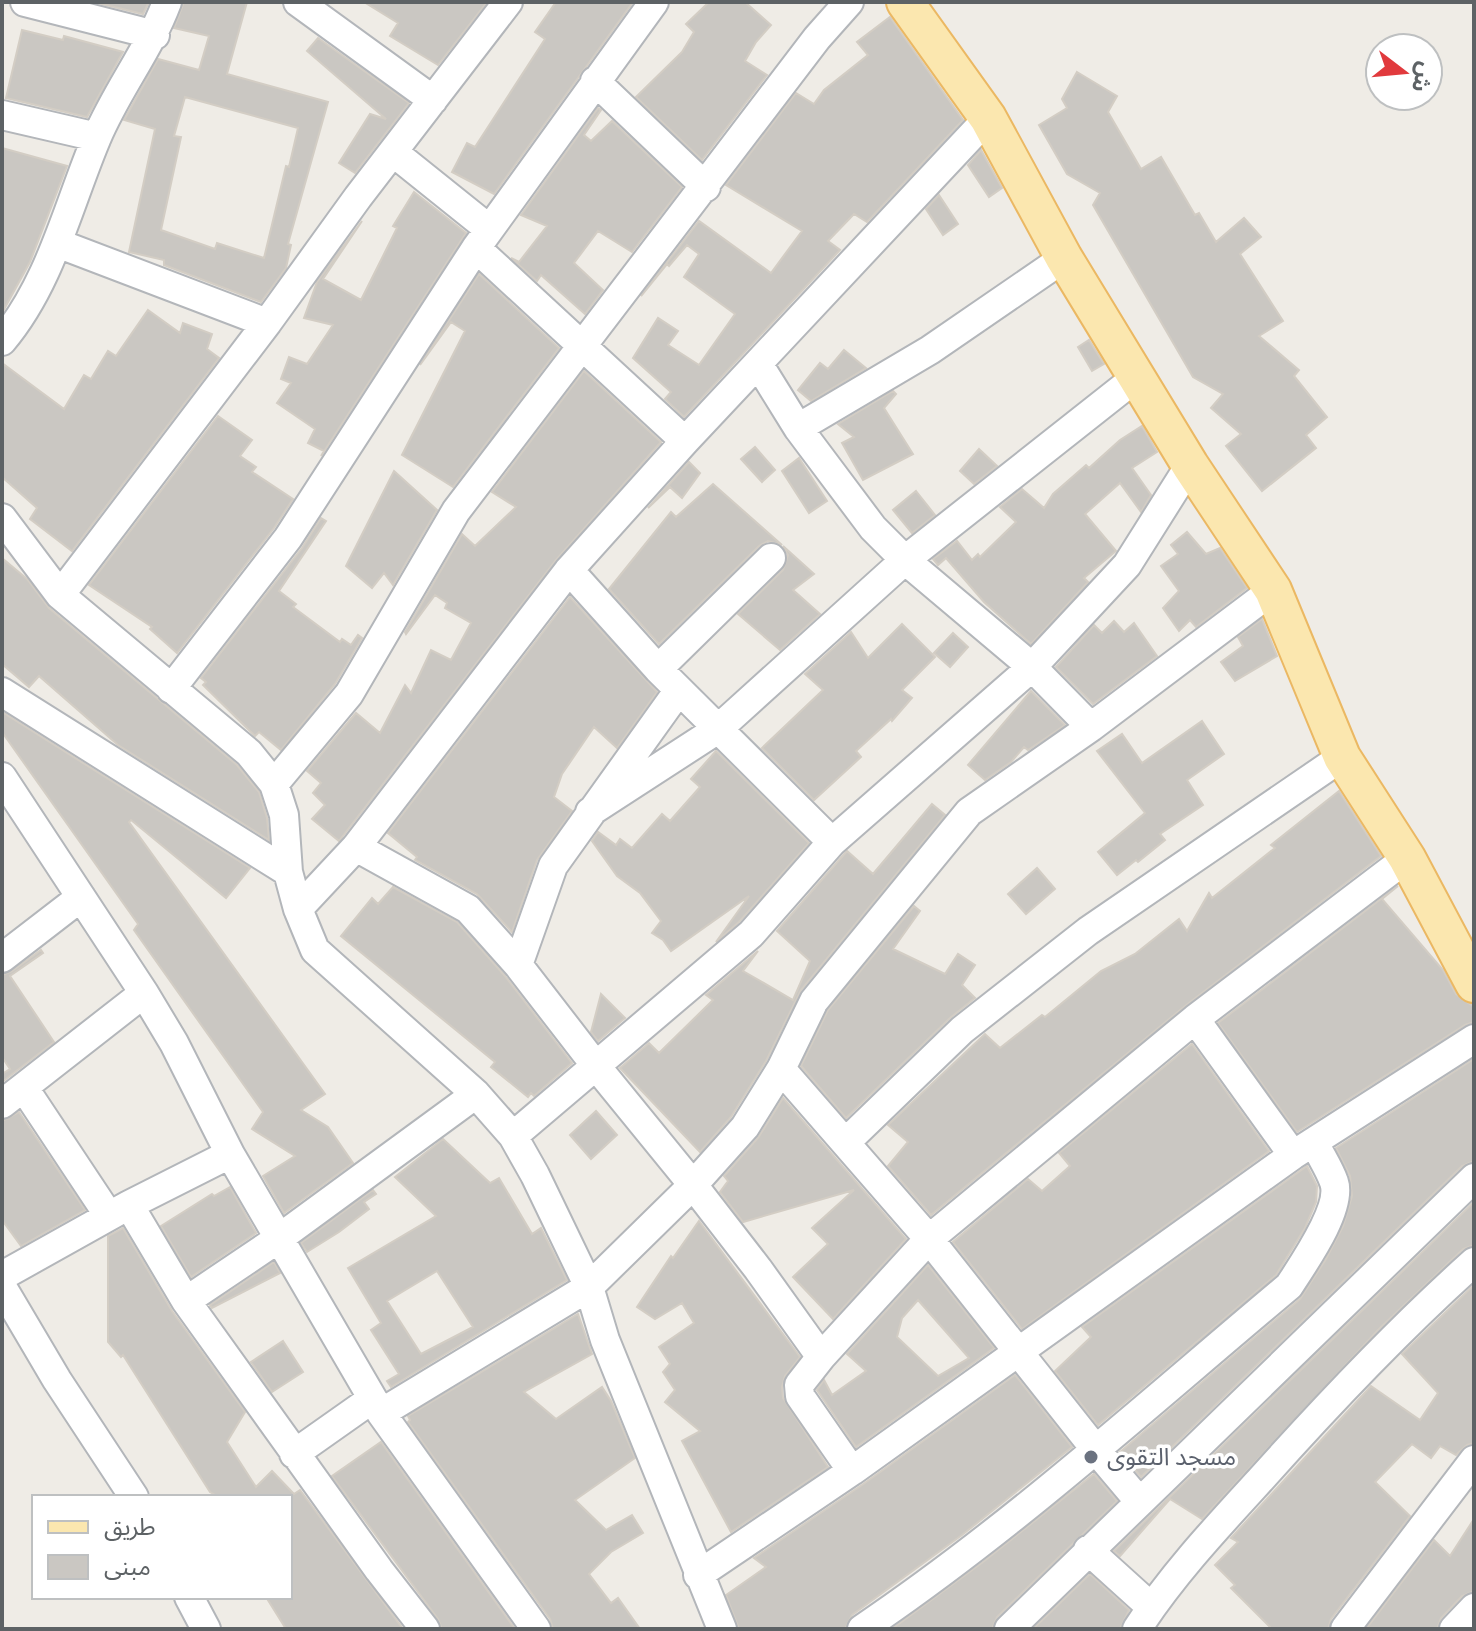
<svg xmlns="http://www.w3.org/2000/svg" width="1476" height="1631" viewBox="0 0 1476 1631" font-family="'Fira Sans Condensed','Noto Sans Arabic',sans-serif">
<rect width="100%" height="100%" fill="#efece6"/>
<path fill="#cac7c2" stroke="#d3cdc4" stroke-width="2" fill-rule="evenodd" d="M94,2h55l-6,12z
M184,2h63l-20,72 101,28 -40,142 3,1 -5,23 -25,34 -97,-37v-5l-35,-8 26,-123 -31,-9 34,-61 41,11 10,-34 -35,-8zM185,97l113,31 -9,39 -3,-1 -22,92 -47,-15 -2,6 -54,-19 20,-93 -7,-1z
M364,2h123l-49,63 -48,-29 8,-13z
M556,2h77l-139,192 -42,-22 15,-29 8,4 70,-108 -10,-7z
M709,2h36l26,23 -15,17 -11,19 22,14 -65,85 -66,-63 46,-45 12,-20 -8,-8z
M890,17l73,103 -96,102 -13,-8 -26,27 12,9 -156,167 -19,-18 6,-7 -38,-34 25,-40 20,13 -10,14 31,20 36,-51 -51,-37 15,-23 -12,-9 -18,21 -2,-2 -26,32 58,-75 72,52 31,-42 -76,-46 70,-92 18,11 10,-14 44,-35 -11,-13z
M22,30l41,10 1,-4 59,16 -36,65 -81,-19z
M318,38l91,65 -54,70 -16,-10 31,-49 16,5 -79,-68z
M1077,72l40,24 -9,16 33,57 20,-12 34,58 4,-2 17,29 28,-24 17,19 -21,17 43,67 -24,15 40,34 -5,6 33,41 -21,18 10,13 -54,43 -36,-45 15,-12 -30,-26 12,-14 -30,-17 -100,-172 7,-12 -33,-19 -28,-49 28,-17 -5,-9z
M598,108l3,2 -17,25 7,6 21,-20 70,66 -50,65 -34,-21 -24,32 29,27 -18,24 -44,-39 -4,6 -26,-23 8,4 28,-36 -26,-11z
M2,148l65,18 -37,96 -28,51z
M981,150l21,38 -13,9 -21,-32z
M414,192l52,41 -145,223 3,-5 -16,-8 7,-14 -38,-26 14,-20 -10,-4 8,-22 18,7 26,-39 -29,-7 13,-36 45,-61 -39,58 38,21 36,-72 -4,-2z
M939,195l19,29 -15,11 -17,-26z
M479,274l80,74 -106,139 -51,-32 63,-124 -14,-9 -31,43z
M148,310l32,23 3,-10 29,11 -5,15 12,9 -147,193 -42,-32 7,-11 -35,-31v-114l62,46 20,-34 7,4 17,-28 8,5z
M1089,340l15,24 -12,7 -14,-24z
M844,350l22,18 -55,33 -13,-11 22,-27 8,6z
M584,371l77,71 -105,118 -217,281 -27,-22 13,-14 -12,-12 8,-10 -14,-12 49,-58 24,20 25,-48 6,8 20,-43 20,10 20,-37 -26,-15 2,-5 -12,-8 -29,39 -1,-2 57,-98 13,12 41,-39 -24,-15z
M893,391l3,3 -12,14 29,46 -50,26 -21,-37 12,-6 -16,-13z
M218,416l34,24 -12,16 16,11 -4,5 41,27 -19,29 -97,125 -27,-24 2,-2 -63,-42z
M1142,426l15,26 -25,16 19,27 -10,17 -21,-29 -35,31 31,37 -32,27 4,4 -57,62 -47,-42 -38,-44 -8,7 -5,-6 24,-18 15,19 6,-6 2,3 36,-35 -16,-15 22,-18 22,19 9,-14 33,-29 3,3 31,-28z
M755,447l20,23 -13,12 -21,-23z
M979,449l18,17 -23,18 -14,-13z
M799,458l28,43 -18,12 -27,-42z
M689,462l11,11 -18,25 -12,-11 -22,21z
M394,471l43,39 -44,75 -9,-12 -12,15 -26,-22z
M713,484l69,61 -14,-4 -9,5 -100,98 -50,-55 62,-77 5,5z
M916,491l19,24 -23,18 -19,-23z
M321,518l5,3 -47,70 17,13 -3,3 47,35 2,-3 9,6 7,-10 4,3 -27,46 -54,66 -22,-18 -4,4 -2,-2 -50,-49 3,-3 -5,-4 101,-130z
M1187,532l19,22 14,-6 27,40 -51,39 -6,-7 -11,11 -16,-23 16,-17 -18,-25 17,-12 -7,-9z
M783,546l31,28 -21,16 27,24 -40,36 -42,-36 45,-44 5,-15z
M2,558l25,21 22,29 188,157 22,27 8,26 2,22 -151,-95 -79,-69 -10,11 -27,-23z
M570,597l87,95 -40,56 -23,-21 -32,47 -8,23 18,14 -35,49 -25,72 -35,-38 -62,-34 2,-3 -29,-24z
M1262,619l15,37 -42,25 -14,-19 22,-16 -5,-9z
M1114,621l10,11 10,-9 23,33 -64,48 -37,-37 38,-42 8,8z
M902,624l33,33 -33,33 10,8 -20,23 -1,-2 -35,32 5,6 -47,43 -52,-52 61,-58 -18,-16 46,-42 17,26z
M953,633l15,14 -18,20 -16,-14z
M1031,691l34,34 -37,25 -4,-3 -13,15 -26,18 -17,-15z
M2,712l248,156 -24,30 -95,-78 -2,2 196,272 -24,16 27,17 25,36 -69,50 -21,-37 32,-20 -43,-27 11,-17 -129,-182 4,-6 -136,-192z
M1202,721l22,33 -37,26 16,25 -43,29 5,6 -27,22 -2,-2 -19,15 -19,-23 47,-39 -48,-62 25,-17 20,29z
M716,751l93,92 -70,79 -23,20 33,-46 -78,55 -8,-11 -11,-7 9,-12 -21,-28 -23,-17 -25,-35 6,-9 18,13 4,-6 12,9 30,-34 8,7 30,-34 -9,-8z
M1339,791l42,65 -196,150 -254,209 -43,-49 20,-24 -20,-17 97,-91 15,14 42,-33 3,2 56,-46 34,-17 44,-35 8,12 22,-38 3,5 63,-50 -4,-3z
M932,804l13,11 -144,175 -35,71 -35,56 -31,35 -80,-84 29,-25 10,10 54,-53 -7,-5 52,-44 -15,20 50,29 17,-39 -33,-30 70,-80 26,23z
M1037,868l18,21 -29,25 -18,-20z
M1398,886l-16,13 61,71 13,24 18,13v15l-9,3 -168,107 -79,-109z
M393,887l64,35 48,54 67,87 -38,33 -3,-3 -3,4 -37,-30 4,-5 -154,-126 31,-38 6,6z
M914,906l6,5 -27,38 52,25 13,-20 17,11 -13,20 13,13 -25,20 -104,100 -45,-52 27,-56z
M41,950l2,3 -33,23 44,66 -52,40v-8l8,-5 -8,-12v-82l10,-4z
M601,994l24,24 -27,23 -7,-9z
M1192,1044l77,107 -247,178 -69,-87 75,-63 14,12 28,-25 -11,-13z
M1474,1059v102l-12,5 -321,311 -21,-25 180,-153 26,-40 17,-33 9,-30 -2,-20 -14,-28z
M783,1098l123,141 -73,80 -40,-42 35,-33 -16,-16 42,-38 -111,32 -23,-30 8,-11 -4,-5 34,-38z
M596,1111l21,24 -26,24 -21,-24z
M19,1112l66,98 -64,36 -19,-26v-99z
M443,1139l47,44 9,-5 33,56 9,-6 26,52 -176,107 -4,-6 12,-7 -28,-44 10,-7 -33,-55 88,-52 -41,-39zM437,1271l36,56 -52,27 -34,-53z
M1307,1166l10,20 -1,16 -11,26 -29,47 -178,150 -43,-54 36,-34 -9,-10z
M230,1187l26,46 -65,44 -30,-51 51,-32 2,2z
M373,1190l3,4 -12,8 5,7 -30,23 -32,20 -6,-9z
M1474,1202v43l-11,4 -84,80 -177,190 -32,-20 -50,57 -6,-5z
M699,1221l101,136 -15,19 -3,11 1,11 45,69 -97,65 -49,-91 18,-10 -35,-29 10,-12 -12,-18 7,-8 -11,-17 35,-24 -12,-20 -27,16 -18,-12 34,-51 2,2z
M123,1228l49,83 73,101 -18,30 29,45 16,-16 22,23 6,-4 103,139h-117l-20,-32h24v-100h-71l-9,-5 -87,-137 -2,2 -13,-15v-106z
M274,1262l6,11 -68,35 -2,-3z
M928,1265l66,83 -138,99 -39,-57 7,-10 8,15 34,-24 -19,-17zM918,1300l51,58 -31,18 -41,-39 5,-19z
M1474,1285v158l-7,2 -11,10 -16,-9 -9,12 -19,-14 -37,38 35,34 -79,103 -3,10h-56l-41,-41 4,-3 -20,-20 23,-23 -7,-4 140,-152 49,34 18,-27 -36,-39z
M578,1314l14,40 -68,38 32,27 46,-32 9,14 24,57 -60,42 31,30 26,-15 11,18 -32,19 -22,22 22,29 7,-5 22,31h-87l-3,-10 -142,-197 2,-2 -2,-4z
M283,1341l20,31 -31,20 -21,-30z
M1015,1375l57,72 -110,88 -110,80 -7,14h-106l-13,-34 40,-28 -12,-9 108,-73z
M381,1442l134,187h-73l-4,-10 -106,-143z
M1094,1474l23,27 -120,116 -5,12h-100l91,-67z
M1474,1519v72l-12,5 -21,22 -4,11h-71l68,-89 16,16z
M1090,1574l39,36 -9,19h-87z"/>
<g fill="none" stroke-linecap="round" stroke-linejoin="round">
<g stroke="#b3b6ba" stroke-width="32">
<path id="minor" d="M25,2l130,33
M298,2l135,98
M595,81l111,106
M2,115l95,22
M393,152l96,77
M57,243l210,80
M476,248l209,193
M2,341c49,-58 66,-136 95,-204 20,-47 52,-87 70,-135
M759,365l39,63 75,100 32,32 127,107 59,60
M798,428l132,-78 134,-92
M2,518l58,77 189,158 25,31 10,31 4,57 10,37 17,41 161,144 37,42 22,39 54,112 16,53 117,289
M569,570l89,99 174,173
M60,595l207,-272 91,-126 150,-195
M658,669l113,-111
M171,689l117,-151 188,-290 178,-246
M2,692l286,180
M2,777l142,216 30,50 56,111 151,259 155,216
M274,784l75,-90 107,-183 361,-473 32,-36
M590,812l128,-83 187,-169 233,-184
M356,847l112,62 50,56 78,101 97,119 65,84 63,88
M298,909l58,-62 213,-277 116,-129 303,-323
M2,958l79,-61
M518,965l35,-99 126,-176
M1195,1019l98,136
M781,1069l148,170 167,211 43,51
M24,1088l85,128
M2,1104l142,-111
M513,1136l238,-202 81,-92 200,-175 95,-102 63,-100
M846,1142l116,-112 126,-99 254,-174
M129,1205l57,96 193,269 46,59
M2,1276l127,-71 101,-51
M2,1287l55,93 77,117
M186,1301l92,-62 198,-145
M381,1413l208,-126 104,-102 52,-58 36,-58 33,-68 155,-189 122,-85 182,-137
M294,1454l78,-55
M852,1471l-52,-75 -1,-11 22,-28 108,-118 266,-220 212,-161
M1088,1550l63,57
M698,1575l154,-104 441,-316 181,-116
M189,1597l17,32
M862,1629c151,-102 287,-226 427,-343 14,-22 54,-78 45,-104 -5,-14 -14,-27 -20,-40
M1009,1629l465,-451
M1137,1629c35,-54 80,-102 124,-150 68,-76 137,-149 213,-217
M1345,1629l129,-169
M1454,1629l20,-21"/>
</g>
<g stroke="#ebb863" stroke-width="40">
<path id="major" d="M905,2l83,116 76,140 126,207 83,125 69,167 65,101 67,126"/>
</g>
<use href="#minor" stroke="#fff" stroke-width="28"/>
<use href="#major" stroke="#fbe7af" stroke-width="36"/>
</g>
<circle fill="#6b7280" stroke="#fff" stroke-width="3" cx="1091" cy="1457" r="8"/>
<g text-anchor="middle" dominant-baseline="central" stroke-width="7" stroke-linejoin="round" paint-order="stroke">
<g font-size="24" fill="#5b616d" stroke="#fff" text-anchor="start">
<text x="1107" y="1457">مسجد التقوى</text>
</g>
</g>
<rect width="1476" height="1631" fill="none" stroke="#5d6265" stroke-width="8"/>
<rect x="32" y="1495" width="260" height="104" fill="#ffffff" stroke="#bec0c1" stroke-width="2"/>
<rect x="48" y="1521" width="40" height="12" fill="#fbe7af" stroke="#bec0c1" stroke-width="2"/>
<text x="104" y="1535" font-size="24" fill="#5d6265">طريق</text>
<rect x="48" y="1555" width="40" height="24" fill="#cac7c2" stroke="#bec0c1" stroke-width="2"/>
<text x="104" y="1575" font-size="24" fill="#5d6265">مبنى</text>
<g transform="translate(1404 72) rotate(106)"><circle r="38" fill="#ffffff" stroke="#bec0c1" stroke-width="2"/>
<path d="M0-6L14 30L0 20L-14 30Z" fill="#e13a3d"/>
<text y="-12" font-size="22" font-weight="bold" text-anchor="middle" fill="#5d6265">ش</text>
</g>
</svg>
